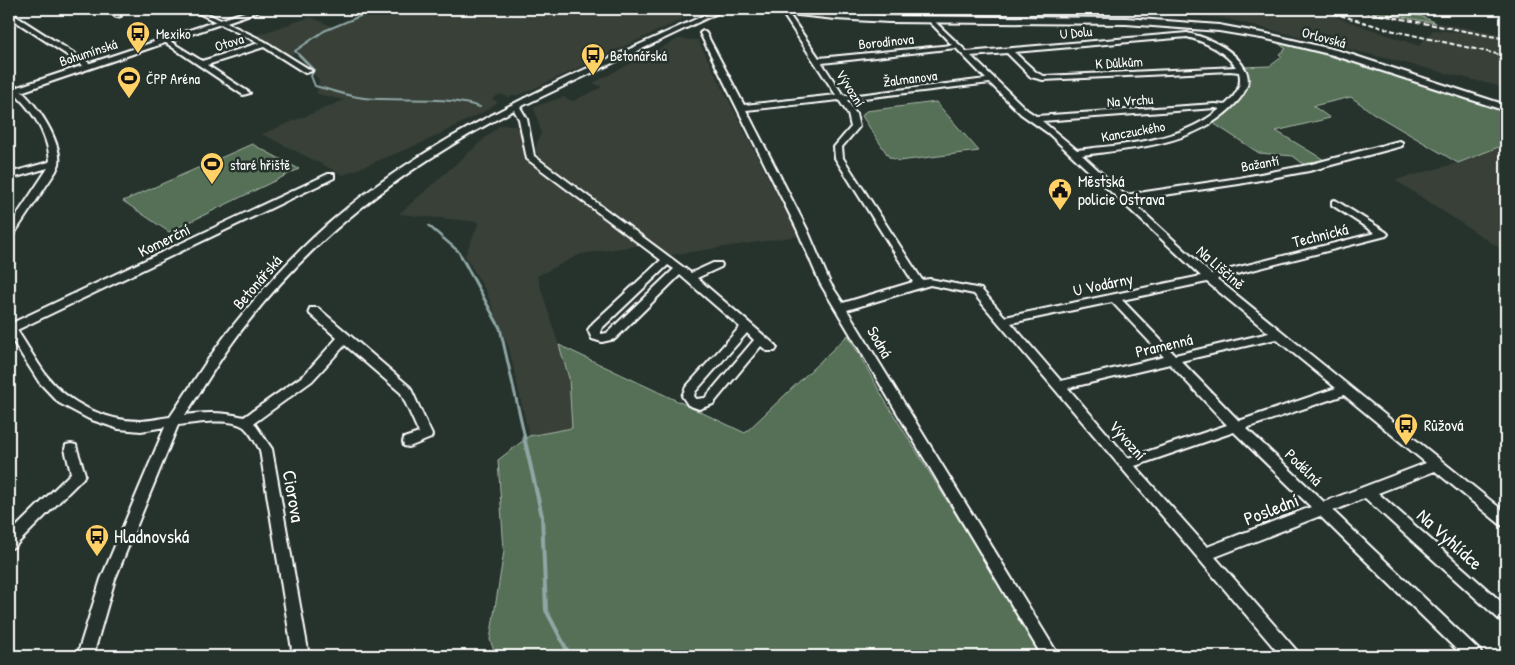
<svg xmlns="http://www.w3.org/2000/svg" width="1515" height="665" viewBox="0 0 1515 665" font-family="'Patrick Hand',sans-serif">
<rect width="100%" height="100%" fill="#26332d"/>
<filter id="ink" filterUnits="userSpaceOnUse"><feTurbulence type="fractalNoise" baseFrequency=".02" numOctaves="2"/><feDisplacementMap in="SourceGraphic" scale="10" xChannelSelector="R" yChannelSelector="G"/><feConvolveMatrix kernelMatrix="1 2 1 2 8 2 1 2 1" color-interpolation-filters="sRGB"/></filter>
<g filter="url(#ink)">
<path fill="#394037" d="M380,9h296l7,10 -161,75 -14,3 -7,-3 -4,2 -5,3 6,3 -15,10 -59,30 -81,33 -81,-41 82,-34 -27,-6 2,-14 -23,-27 -10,3 -35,-19 60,-20 22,10z
M1211,9h113l16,5 -4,3 83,29 14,-16 39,3 -130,-24h16l148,26v53l-282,-70 -24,-2z
M678,39l20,1 100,196 -128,19 -129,-94 -6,-11 6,-18 -7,-25 29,-10 10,4 29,-14 -9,-4z
M500,125l19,1 7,33 116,86 -61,9 -44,22 32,102 3,50 -43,8 -20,-88 -23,-57 -21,-35 14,-34 -80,-8z
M1506,144v108l-111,-72 63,-17z"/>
<path fill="#557057" stroke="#aab8ab" d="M1358,9c27,0 54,1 78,14z
M1278,43c77,17 153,45 228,69v32l-48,19 -85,-50 -22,-16 -38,9 17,12 -54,13 50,30 -20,5 -13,-10 -34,-3 -46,-30c22,-17 42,-26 29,-56l28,-1 12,-9 -3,-3 7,-5z
M936,102l43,49 -80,10 -10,-4 -27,-41 4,-5z
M252,144l47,25 -130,63 -46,-31z
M848,335l36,64 159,257h-547l-6,-16 14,-89 -6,-91 31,-24 43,-8 -3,-50 -10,-33 186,88z"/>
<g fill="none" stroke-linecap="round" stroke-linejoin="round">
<path stroke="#8fa6a5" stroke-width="2" d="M377,9l-53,22 -29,20 19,19 -3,6 4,10c16,4 32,10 49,12 40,4 77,-3 116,9"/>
<path stroke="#8fa6a5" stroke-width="2.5" d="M429,226l29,25 4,7"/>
<path stroke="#8fa6a5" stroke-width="3" d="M461,256l39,72 25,110"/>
<path stroke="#8fa6a5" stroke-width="4" d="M524,437l18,79 4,94 24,46"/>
<g stroke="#fff" stroke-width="4">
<path id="street" d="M106,9h7l8,7 -5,1z
M190,9h8l66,32 48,30 -7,2 -41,-26 -57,18 43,28 -7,2 -80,-54 5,-1 34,21 57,-18z
M718,9h8l-206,98 7,12 7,37 157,117 22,-10h8l1,2 -1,2 -24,11 78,67 2,3 -2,3h-8l-6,-5 -48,58 -14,5 -11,-4 -6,-9 4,-9 54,-60 -60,-52 -65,64 -13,3 -10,-3 -4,-9 5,-7 68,-63 -134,-101 -8,-40 -5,-9c-111,58 -204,127 -279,229 -18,24 -33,51 -50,76 20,-3 39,-3 59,2l60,-42 33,-37 -27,-24 -1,-3 1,-3h8l92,79 22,48 -1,3 -22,9 -5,-1 -1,-4 1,-4 15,-5 -18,-40 -56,-48 -33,36 -58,42 18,26 37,207h-16l-33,-206c-5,-8 -9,-17 -16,-23 -13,-10 -50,-4 -66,-2l-63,154 -22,77h-16l24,-77 64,-152 -24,4 -22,-2 -30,-10 -30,-16 -20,-21 -30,-47v-13l3,1 316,-149h6v4l-317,152c10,15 19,31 29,45 21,28 59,46 94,46 10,0 20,-3 30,-4 19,-28 37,-58 58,-85 26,-33 55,-66 86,-95 111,-105 268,-165 404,-228zM668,265l6,4 -67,64 -6,1v-5zM747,333l7,7 -49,58 -9,1 -2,-3 1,-4z
M782,10h4l33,48 133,-13 -24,-25 -1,-1 3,-2 37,35 220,-19c22,5 48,16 59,38 5,12 -1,22 -9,31 -39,43 -101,46 -155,53l43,40 114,-17 69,-13 91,-24 3,1v4l-93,25 -70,13 -109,16 81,74 164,-41 -43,-28v-4l3,-1 51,32 2,2 -2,2 -169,43 289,234v14l-5,-2 -66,-54 -57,22 128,113v17l-5,-2 -136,-123 -32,13 147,140 2,5h-19l-143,-140 -105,41 82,94 2,5h-18l-307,-362 -44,-9 -83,25 212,346h-17l-222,-373 -23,-54 -97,-196 3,-2 3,2 38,72 92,-10 -55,-84zM1187,37c19,5 37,14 49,30l-192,9 -7,-3 -23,-21zM956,48l30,31 -136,17 -7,-1 -21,-32zM1007,53l24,24 12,3 187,-9 9,1c4,14 -4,24 -14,33l-10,-1 -179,12 -9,-6 -56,-54zM990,83l31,31 27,19 153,143 -196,41 -24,-28 -51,-10 -8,1 -79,-122 -1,-11 17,-20 -3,-13 -9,-14zM839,100l9,14 3,13 -17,20 1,11 78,124 -70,21 -13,-20 -23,-54 -61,-119zM1215,108l5,1c-39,33 -95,35 -143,41l-35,-29zM1207,282l62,51 -94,22 -53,-55zM1112,302l52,55 -103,24 -50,-58zM1276,339l60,49 -97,33 -58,-60zM1170,364l57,61 -99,33 -60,-70zM1344,395l82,68 -102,39 -78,-74zM1234,432l77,75 -104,40 -72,-81z
M9,12l2,1 83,53 -7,2 -78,-51z
M9,83c21,8 54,58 50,81 -1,2 -2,4 -3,7l-42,63 -5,3v-10l39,-59 -39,11v-6l40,-11 1,-2c-3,-28 -19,-53 -41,-71z
M71,444l5,1 1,4 8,25 -2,4 -69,69 -5,2v-15l62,-61 -6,-24 1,-4z"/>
</g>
<g stroke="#fff" stroke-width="4">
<path id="secondary" d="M253,9h12l-256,87v-6z
M766,9h26l97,7 237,2 93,7 48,9 73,17 166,54v6l-173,-56 -66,-16 -48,-8 -93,-7 -237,-2 -54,-3 -65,-7z"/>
</g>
<use href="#street" fill="#26332d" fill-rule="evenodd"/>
<use href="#secondary" fill="#26332d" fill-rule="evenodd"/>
<path stroke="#fff" stroke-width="2" stroke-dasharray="5 2.5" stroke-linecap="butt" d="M1319,9l71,21 116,26
M1350,9l156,30"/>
</g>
</g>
<defs>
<g id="bus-pin" transform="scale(1.25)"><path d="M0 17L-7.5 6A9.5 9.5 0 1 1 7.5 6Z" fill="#ffd166" stroke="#26332d"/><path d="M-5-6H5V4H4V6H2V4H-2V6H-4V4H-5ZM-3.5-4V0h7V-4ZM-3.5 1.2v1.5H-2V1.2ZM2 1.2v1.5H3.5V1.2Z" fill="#111"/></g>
<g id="stadium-pin" transform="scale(1.25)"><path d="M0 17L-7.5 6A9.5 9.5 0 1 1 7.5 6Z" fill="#ffd166" stroke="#26332d"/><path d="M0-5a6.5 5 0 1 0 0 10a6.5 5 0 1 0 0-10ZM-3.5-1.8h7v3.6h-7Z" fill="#111"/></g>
<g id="civic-pin" transform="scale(1.25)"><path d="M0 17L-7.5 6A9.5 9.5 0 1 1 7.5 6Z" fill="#ffd166" stroke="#26332d"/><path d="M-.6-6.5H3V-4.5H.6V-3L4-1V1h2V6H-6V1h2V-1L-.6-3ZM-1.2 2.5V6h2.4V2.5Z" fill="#111"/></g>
</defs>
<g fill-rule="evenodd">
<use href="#bus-pin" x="138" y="33"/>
<use href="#bus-pin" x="593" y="55"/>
<use href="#stadium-pin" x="129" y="78"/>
<use href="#stadium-pin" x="212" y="164"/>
<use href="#civic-pin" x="1060" y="190"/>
<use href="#bus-pin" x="1406" y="425"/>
<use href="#bus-pin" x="97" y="536"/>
</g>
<g text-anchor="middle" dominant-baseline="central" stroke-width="5" stroke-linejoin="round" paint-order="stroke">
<g font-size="14" fill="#fff" stroke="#26332d">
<text transform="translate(1076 32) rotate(-5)">U Dolu</text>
<text transform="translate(1324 37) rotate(15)">Orlovská</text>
<text transform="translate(886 41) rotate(-6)">Borodínova</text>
<text transform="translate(229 42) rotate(-18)">Otova</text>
<text transform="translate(88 52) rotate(-18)">Bohumínská</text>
<text transform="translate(1119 62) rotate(-3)">K Důlkům</text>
<text transform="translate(910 78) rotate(-7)">Žalmanova</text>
<text transform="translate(851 88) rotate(58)">Vývozní</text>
<text transform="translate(1130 100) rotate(-4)">Na Vrchu</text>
<text transform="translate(1133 131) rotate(-10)">Kanczuckého</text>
<text transform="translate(1260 163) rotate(-10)">Bažantí</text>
</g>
<g font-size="14" fill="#fff" stroke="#26332d" text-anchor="start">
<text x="156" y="33">Mexiko</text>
<text x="610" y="55">Betonářská</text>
<text x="146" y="78">ČPP Aréna</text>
<text x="230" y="164">staré hřiště</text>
</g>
<g font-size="16" fill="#fff" stroke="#26332d" text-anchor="start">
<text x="1078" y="181">Městská<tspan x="1078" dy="18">policie Ostrava</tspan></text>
<text x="1424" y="425">Růžová</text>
</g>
<g font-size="16" fill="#fff" stroke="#26332d">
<text transform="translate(1320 235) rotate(-14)">Technická</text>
<text transform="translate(164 240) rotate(-26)">Komerční</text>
<text transform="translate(1221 267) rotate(41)">Na Liščině</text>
<text transform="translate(257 282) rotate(-49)">Betonářská</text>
<text transform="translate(1103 284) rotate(-12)">U Vodárny</text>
<text transform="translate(880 342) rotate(60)">Sodná</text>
<text transform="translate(1164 345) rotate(-13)">Pramenná</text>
<text transform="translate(1128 440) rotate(49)">Vývozní</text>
<text transform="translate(1304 467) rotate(44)">Podélná</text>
</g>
<g font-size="19" fill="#fff" stroke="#26332d">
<text transform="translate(294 496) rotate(80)">Ciorova</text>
<text transform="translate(1271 509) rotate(-21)">Poslední</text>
<text transform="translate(1450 539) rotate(42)">Na Vyhlídce</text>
</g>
<g font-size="19" fill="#fff" stroke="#26332d" text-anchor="start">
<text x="114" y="536">Hladnovská</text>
</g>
</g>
<rect width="1515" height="665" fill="none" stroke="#26332d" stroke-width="30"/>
<rect x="15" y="15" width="1485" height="635" fill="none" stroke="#fff" stroke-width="2" filter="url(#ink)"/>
</svg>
